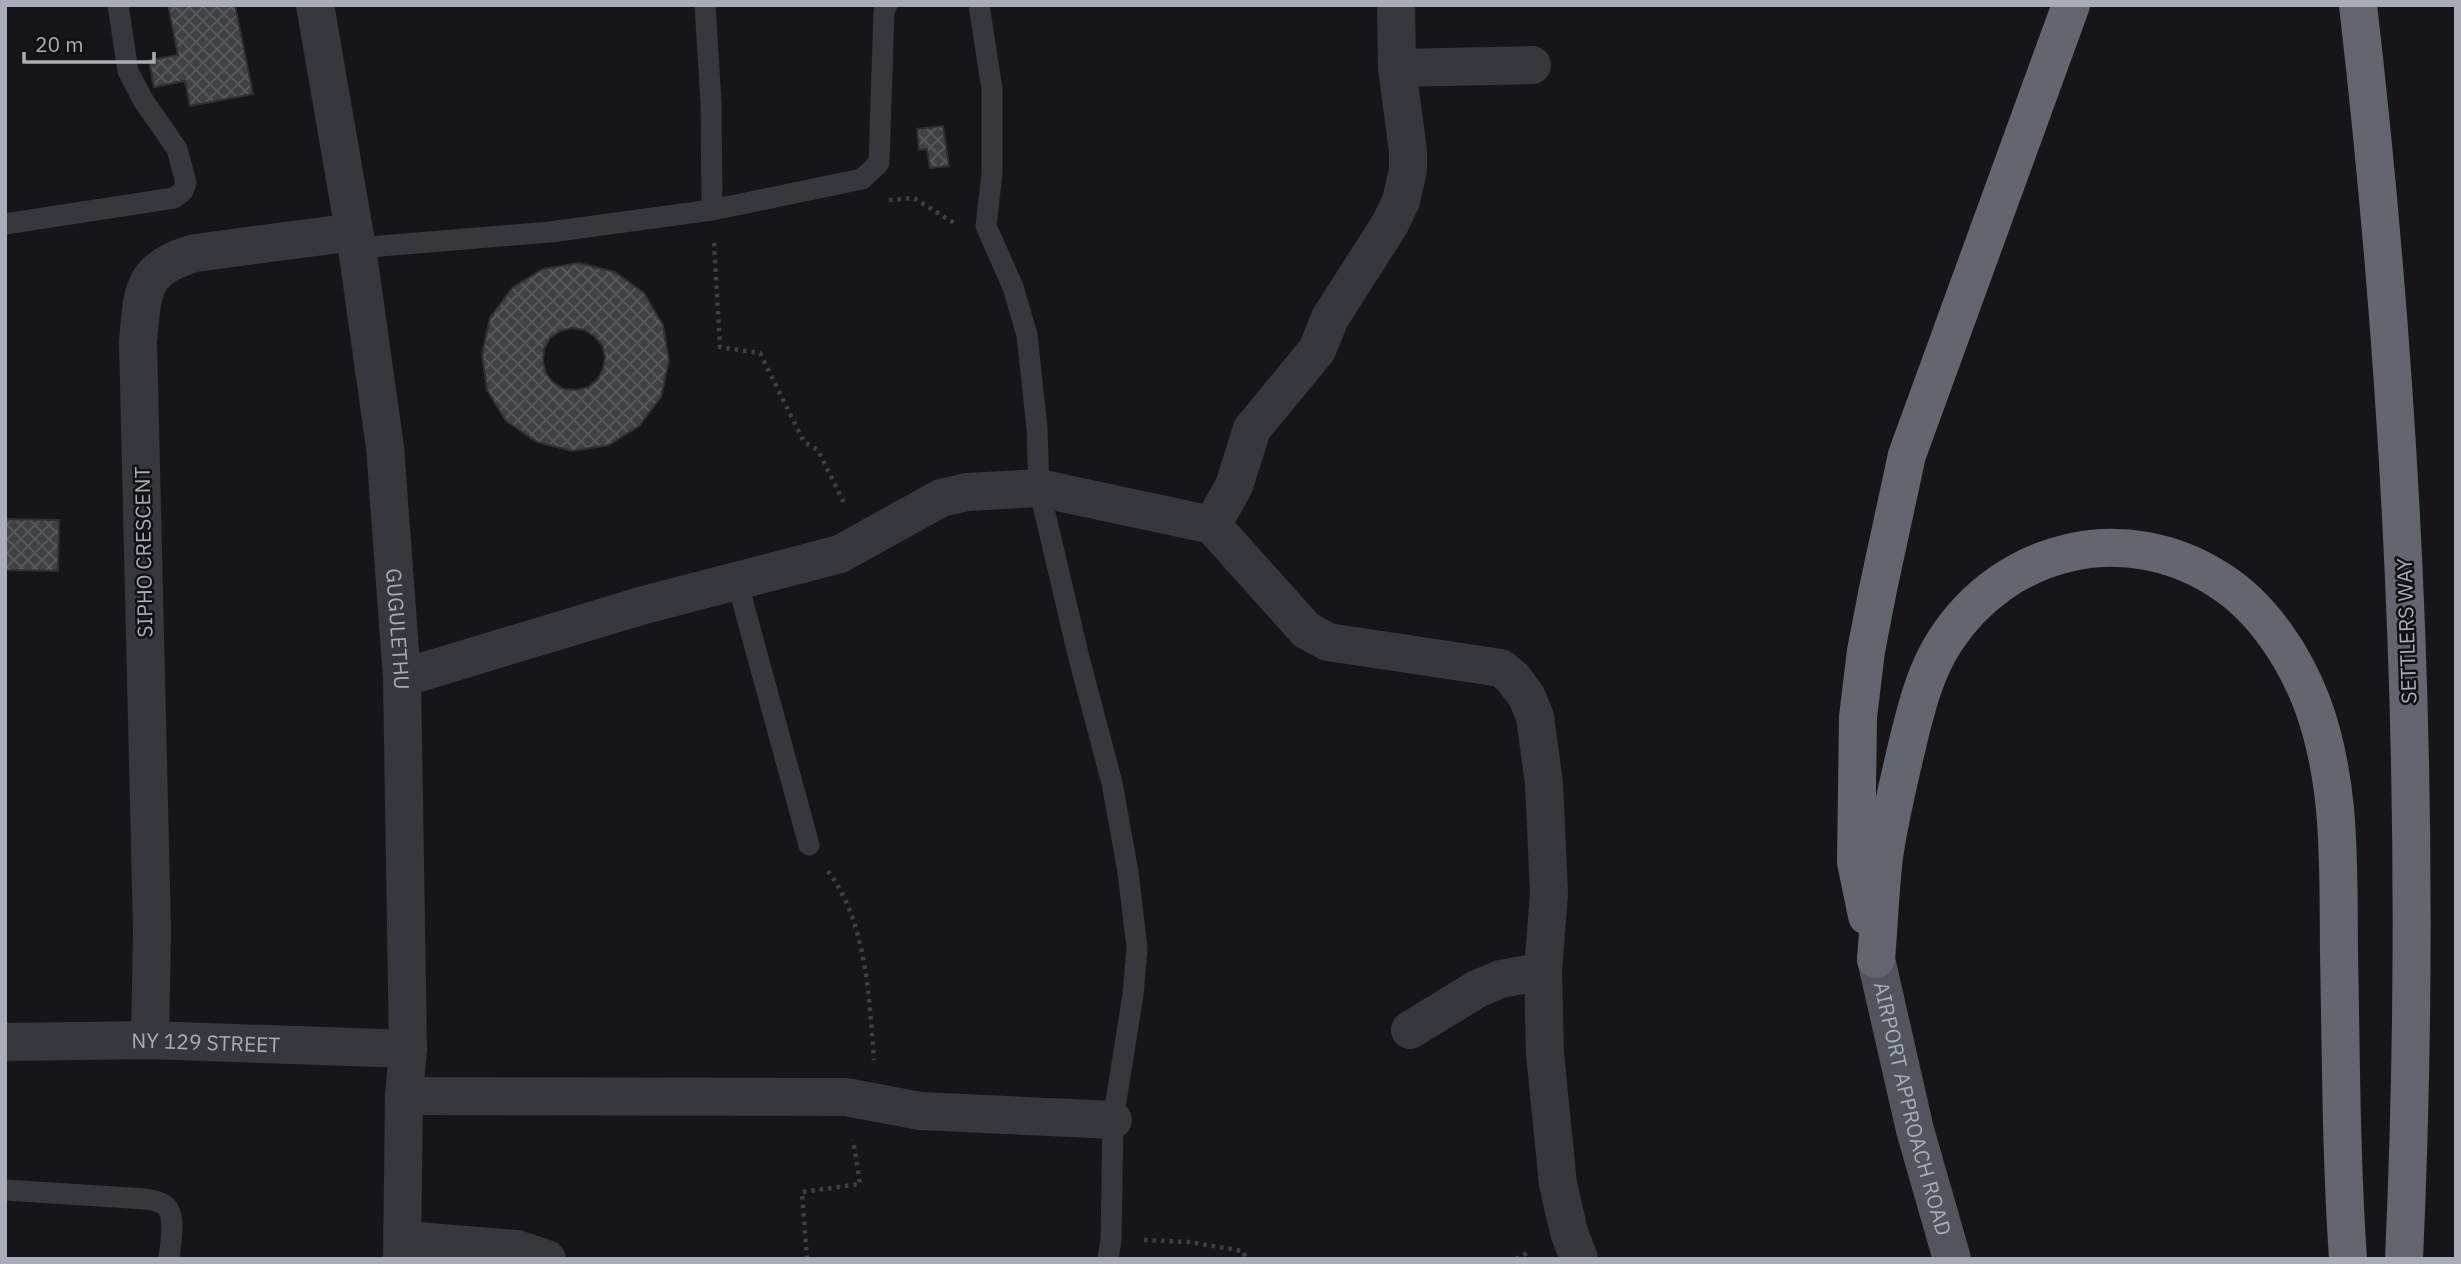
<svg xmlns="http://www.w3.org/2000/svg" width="2461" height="1264" viewBox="0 0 2461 1264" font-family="'IBM Plex Sans',sans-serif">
<defs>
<pattern id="building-cross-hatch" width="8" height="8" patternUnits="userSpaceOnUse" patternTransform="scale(1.75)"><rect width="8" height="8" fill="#404145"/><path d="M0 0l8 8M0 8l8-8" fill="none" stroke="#595a5e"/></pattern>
</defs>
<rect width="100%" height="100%" fill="#161618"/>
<path fill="url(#building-cross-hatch)" stroke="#303034" stroke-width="2" fill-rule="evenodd" d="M168,5h67l18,89 -63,12 -5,-25 -31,6 -5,-27 29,-5z
M943,126l6,40 -19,2 -3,-19 -8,1 -2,-21z
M579,263l36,9 29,21 19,32 6,36 -8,36 -22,29 -30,19 -37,6 -35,-9 -31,-21 -19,-31 -5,-36 8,-36 22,-30 31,-19zM572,328l12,2 10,6 8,9 3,12 -2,12 -6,11 -9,7 -12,3 -12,-1 -11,-7 -7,-9 -3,-12 1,-12 6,-11 10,-7z
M5,519l54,1 -1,51 -53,-1z"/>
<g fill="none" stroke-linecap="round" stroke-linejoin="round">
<path stroke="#3d3f44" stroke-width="4.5" stroke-dasharray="3.5 5" stroke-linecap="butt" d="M889,200l25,-2 40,25
M714,243l6,104 40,6 44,89 14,8 27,55
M828,871c39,52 41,127 46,189
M1144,1240l45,2 54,9 3,8
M807,1259l-5,-67 58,-8 -7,-44
M1516,1259l15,-8"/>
<path stroke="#37383d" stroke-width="21" d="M979,5l13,84v84l-6,53 27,61 14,48 10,93 2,60 40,170 33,125 16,89 9,76 -4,47 -20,125 -2,120 -3,19
M712,210l150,-31 17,-16 5,-152 3,-6
M5,224l169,-26 9,-7 3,-8 -9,-34 -34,-49 -15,-29 -10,-66
M357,248l193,-16 162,-22 -1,-108 -6,-97
M737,581l72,264
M5,1190l141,9c6,1 12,2 17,5 15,9 7,40 6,55"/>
<g stroke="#37383d" stroke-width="38">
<path d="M1397,68l135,-3"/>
<path d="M1212,525l22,-39 18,-57 65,-79 13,-32 60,-94 11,-23 7,-31v-19l-11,-83 -1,-63"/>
<path d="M402,678l242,-73 196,-51 101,-56 26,-6 72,-4 173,37 94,105 22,12 173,26 12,10 14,19 8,20 9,66 5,110 -6,78 2,83 13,130 11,48 10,27"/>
<path d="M1410,1030l67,-41 24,-10 42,-8"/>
<path d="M150,1040l2,-110 -14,-589c5,-50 2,-72 57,-88l159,-21"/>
<path id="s1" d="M5,1042l145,-2 258,9"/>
<path d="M404,1096l442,1 74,14 193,9"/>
<path d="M404,1240l113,9 30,10"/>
</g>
<path stroke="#37383d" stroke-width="38" id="s2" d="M315,5l42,243 28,199 17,231 6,371 -4,47 -2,163"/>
<path stroke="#53555c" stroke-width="38" id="s3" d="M1876,959l39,171 37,129"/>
<path stroke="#63666e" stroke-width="38" d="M2358,5c48,416 65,836 46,1254
M1867,916l-11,-54 2,-145 8,-66 12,-62 29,-134 164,-450
M1876,959c3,-34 4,-68 8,-102 5,-36 14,-72 22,-107 9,-37 18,-77 39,-109 60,-93 180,-122 274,-61 43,27 75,76 93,123 30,80 26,165 27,249 2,102 2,205 9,307"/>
</g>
<g text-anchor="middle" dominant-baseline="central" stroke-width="5" stroke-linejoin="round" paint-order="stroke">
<g font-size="21" fill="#a8adb8" stroke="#111113">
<text transform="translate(143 552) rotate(-91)">SIPHO CRESCENT</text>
<text stroke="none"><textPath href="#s2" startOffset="630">GUGULETHU</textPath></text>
<text transform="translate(2406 631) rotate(-92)">SETTLERS WAY</text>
<text stroke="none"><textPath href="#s1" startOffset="201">NY 129 STREET</textPath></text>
<text stroke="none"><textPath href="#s3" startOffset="154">AIRPORT APPROACH ROAD</textPath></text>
</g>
</g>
<rect width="2461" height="1264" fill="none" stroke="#a8adb8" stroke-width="14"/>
<path d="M24 52v10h130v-10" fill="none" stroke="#a8adb8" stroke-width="3.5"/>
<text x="35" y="52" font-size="21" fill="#a8adb8" stroke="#111113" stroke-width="5" paint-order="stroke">20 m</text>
</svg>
